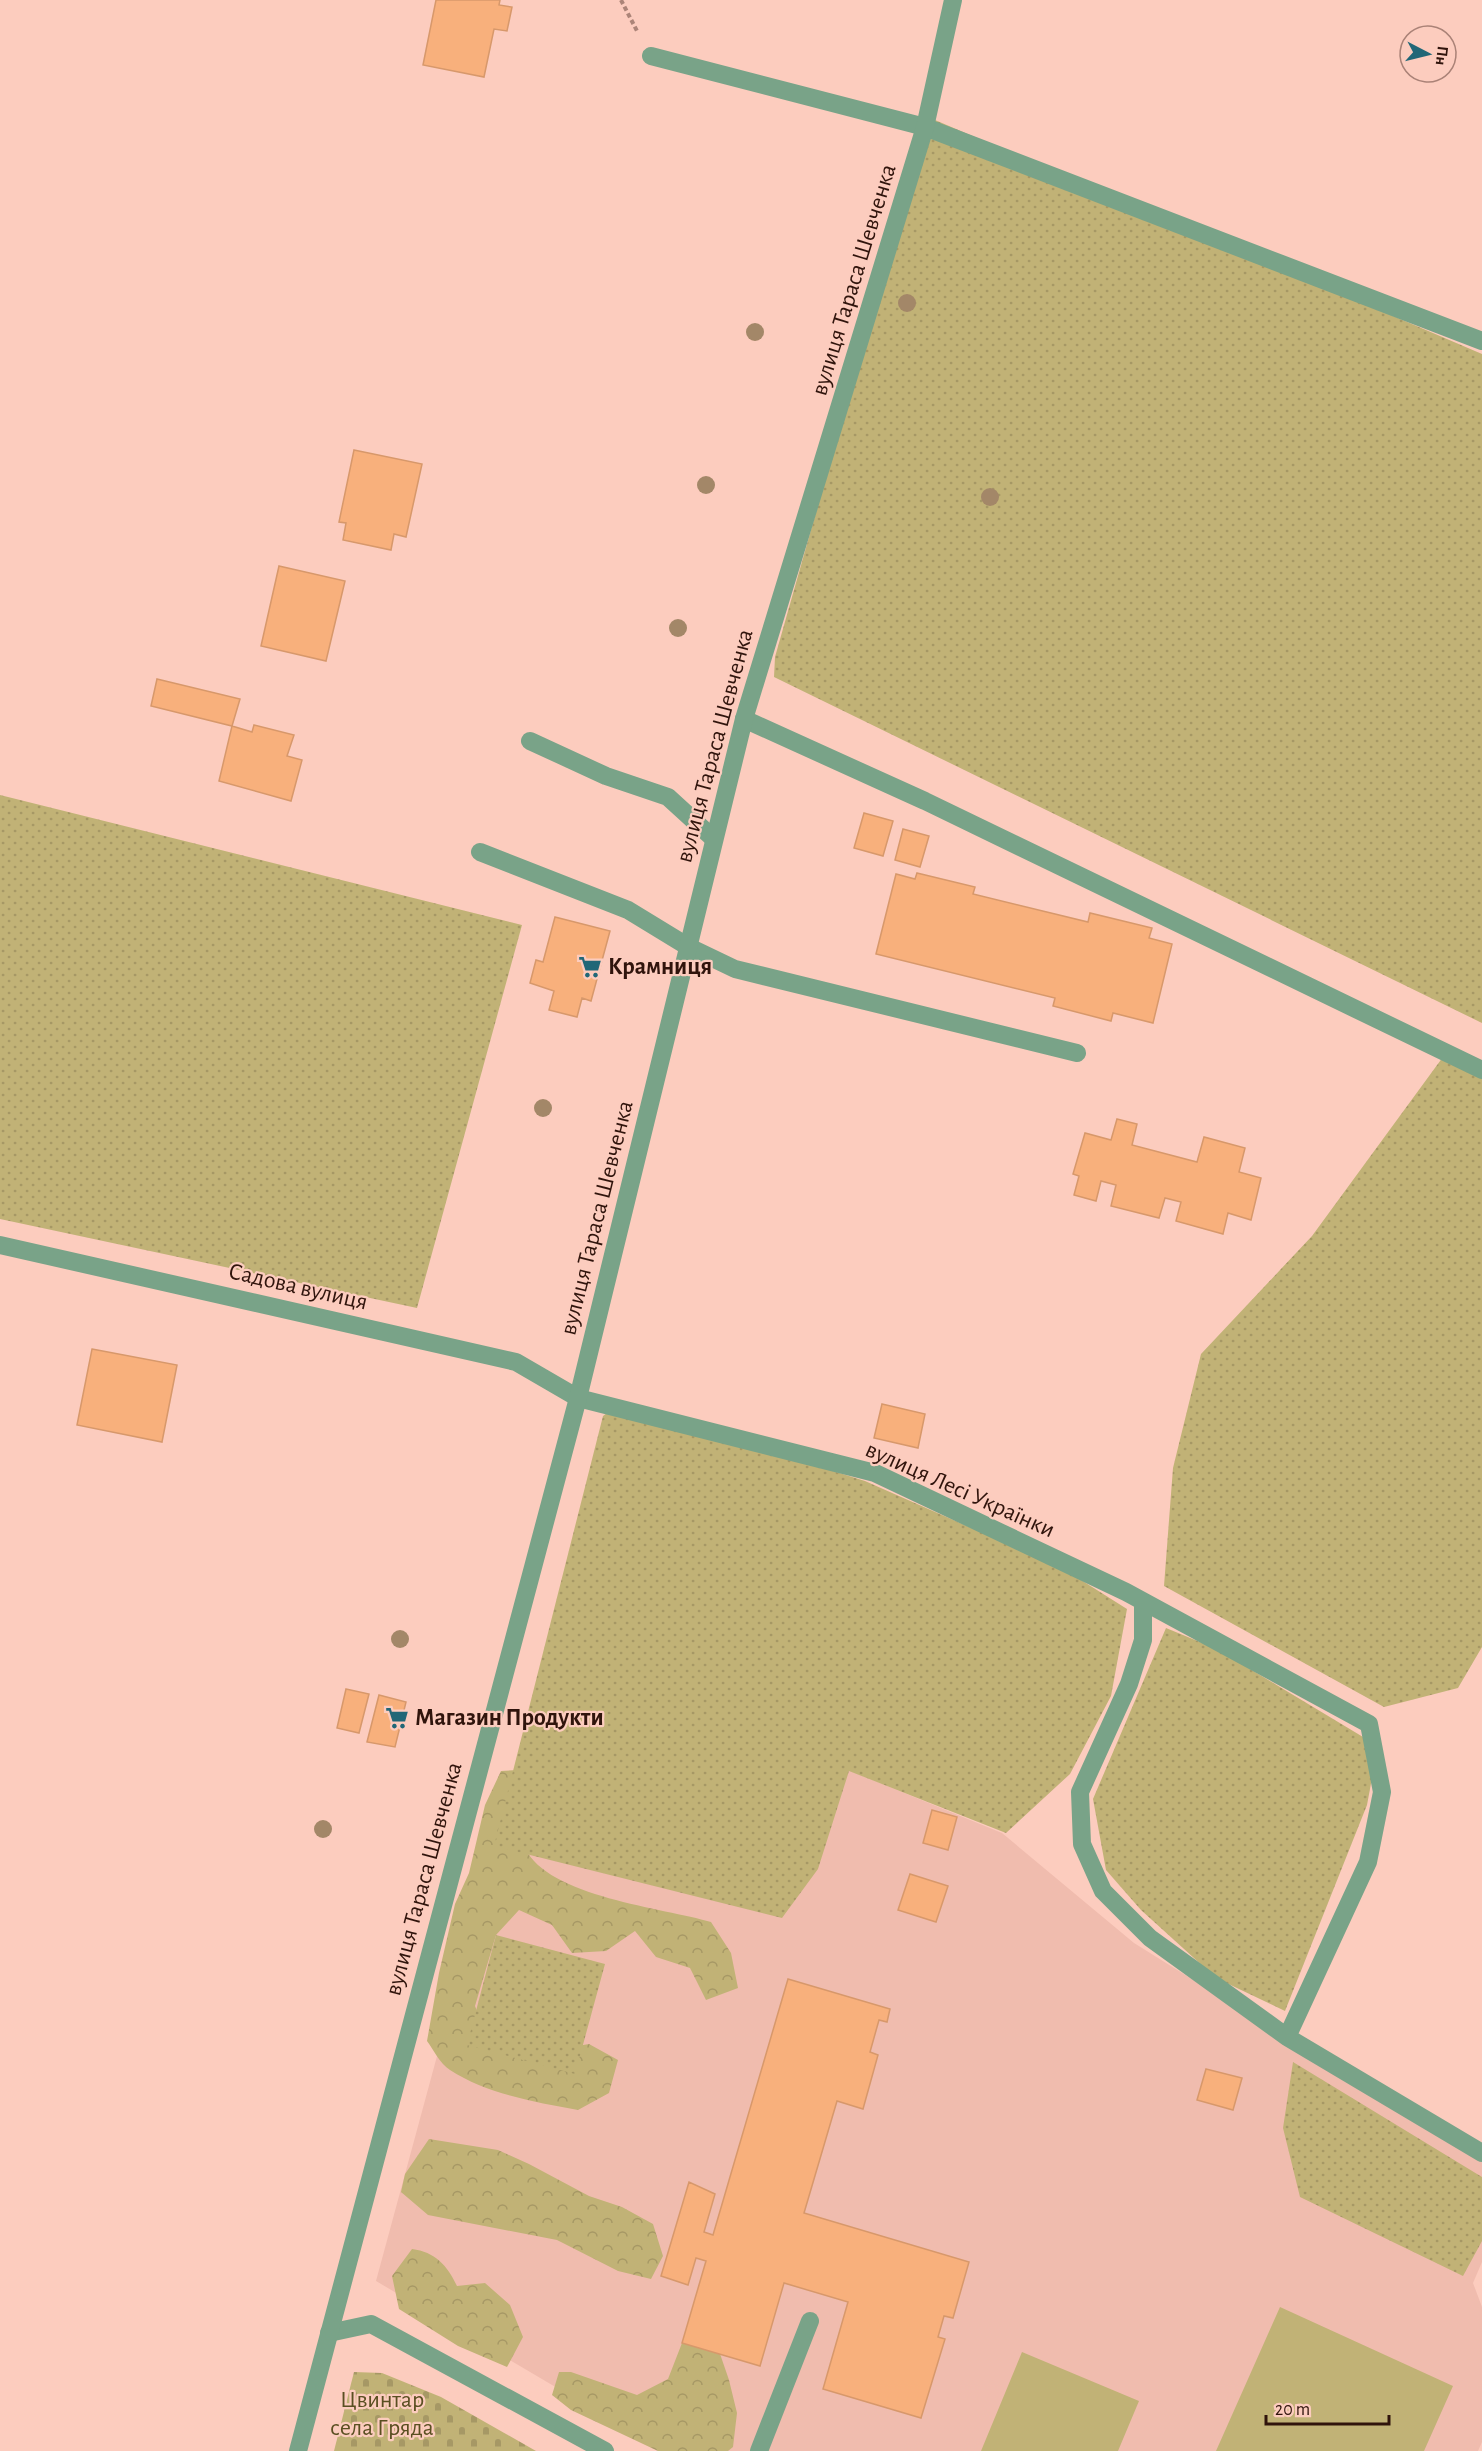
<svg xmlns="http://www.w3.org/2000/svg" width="1482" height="2451" viewBox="0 0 1482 2451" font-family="'Alegreya Sans',sans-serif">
<defs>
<pattern id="forest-crowns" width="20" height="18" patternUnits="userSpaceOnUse" patternTransform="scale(1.5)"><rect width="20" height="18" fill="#c1b276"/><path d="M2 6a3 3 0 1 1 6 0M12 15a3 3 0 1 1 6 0" fill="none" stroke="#a69865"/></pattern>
<pattern id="cemetery-stones" width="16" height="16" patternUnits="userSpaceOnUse" patternTransform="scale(1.5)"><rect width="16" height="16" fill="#c1b276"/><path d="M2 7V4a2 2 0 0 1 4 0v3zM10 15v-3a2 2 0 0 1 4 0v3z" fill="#a69865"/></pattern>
<pattern id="park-dots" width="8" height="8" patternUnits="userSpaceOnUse" patternTransform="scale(1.5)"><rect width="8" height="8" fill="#c1b276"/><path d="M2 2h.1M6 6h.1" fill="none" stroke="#a69865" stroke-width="1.8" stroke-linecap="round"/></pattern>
</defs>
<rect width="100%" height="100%" fill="#fcccbe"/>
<path fill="#f0bcae" d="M548,1647l454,186 132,110 348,217v102l-9,21 9,24v135l-4,9h-814l-288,-170z"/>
<path fill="#c1b276" d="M1280,2307l173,79 -29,65h-208z
M1022,2352l117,49 -21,50h-137z"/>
<path fill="url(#forest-crowns)" d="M518,1770c1,15 3,68 7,78 23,49 139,60 186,74l20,31 7,35 -32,12 -16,-32 -34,-11 -21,-26 -29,20 -34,2 -20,-28 -33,-15 -23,25 -21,71 13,33 66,11 35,-6 29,16 -9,33 -31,17c-43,-8 -91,-16 -128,-40 -10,-6 -17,-21 -23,-29l12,-68 16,-69 14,-31 16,-68 16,-34z
M429,2139l69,11 31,14 60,32 33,11 31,17 10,32 -12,23 -33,-8 -61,-31 -129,-25 -27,-23 4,-18z
M412,2249c23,3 35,16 45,37l28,-3 25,22 13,32 -16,30 -49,-21 -59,-37 -7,-33z
M682,2343l36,5 11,32 8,33 -4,34 -5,4h-70l-87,-41 -19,-15 7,-23h12l66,23 31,-16z"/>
<path fill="url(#cemetery-stones)" d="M354,2372l28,1 59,24 95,54h-202z"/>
<path fill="url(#park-dots)" d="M928,117l554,237v669l-708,-346 1,-20z
M0,795l522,130 -105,383 -417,-89z
M1451,1046l31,15v586l-24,41 -74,19 -220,-121 9,-118 28,-114 111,-118z
M619,1404l246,77 197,87 65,41 -16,87 -41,78 -64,59 -157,-62 -31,98 -36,49 -288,-72 109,-430z
M1166,1628l51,21 161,97 -11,59 -82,206 -69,-33 -75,-68 -35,-40 -13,-71z
M496,1935l109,29 -30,110 -108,-29z
M1293,2062l189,115v64l-19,35 -163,-79 -17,-69z"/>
<path fill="#f8b07c" stroke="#d7986b" stroke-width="1.5" d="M436,0h64l-1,5 13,2 -5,24 -13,-2 -10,48 -61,-12z
M354,450l68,14 -16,73 -12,-3 -3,16 -48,-10 3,-17 -7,-1z
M279,566l66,15 -19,80 -65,-15z
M157,679l83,20 -8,27 -81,-20z
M254,725l40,10 -7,21 15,4 -11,41 -72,-20 13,-55 20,6z
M864,813l29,8 -10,35 -29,-8z
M903,829l26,7 -9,31 -25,-7z
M917,873l58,14 -2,7 115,28 2,-9 62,15 -3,10 23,6 -19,79 -40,-10 -2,8 -58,-15 2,-8 -179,-44 20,-80 19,5z
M555,917l55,14 -19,70 -9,-3 -5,19 -28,-7 5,-19 -24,-8 6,-23 7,2z
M1117,1119l20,5 -5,21 65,17 7,-25 41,11 -6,24 22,6 -10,42 -23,-7 -5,21 -47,-13 5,-19 -16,-4 -6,20 -48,-12 5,-21 -15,-4 -5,20 -22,-6 5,-19 -6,-2 12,-41 26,7z
M92,1349l85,16 -15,77 -85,-17z
M882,1404l43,10 -7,34 -44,-10z
M346,1689l23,5 -10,39 -22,-5z
M379,1695l27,7 -11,45 -28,-5z
M932,1810l25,7 -9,33 -25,-7z
M910,1874l38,12 -12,36 -38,-12z
M788,1979l102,30 -3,13 -8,-2 -9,32 8,3 -15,54 -26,-8 -33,112 165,49 -16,56 -9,-2 -6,21 7,2 -24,79 -98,-29 25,-87 -64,-19 -24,83 -78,-23 24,-82 -10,-3 -8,27 -27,-9 28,-94 26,12 -11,38 9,3z
M1206,2069l36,9 -9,32 -36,-10z"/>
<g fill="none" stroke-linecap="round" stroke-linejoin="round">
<path stroke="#ac8478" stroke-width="4" stroke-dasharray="4.5 3" stroke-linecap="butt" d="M621,0l16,31"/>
<path stroke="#79a388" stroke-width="18" d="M651,56l274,71 557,214
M530,741l76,35 62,21 46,42
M480,852l148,58 59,36 48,23 342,84
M759,2451l51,-130"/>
<path stroke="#79a388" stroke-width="18" d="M744,719l181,82 557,269
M0,1245l516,117 62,36 297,75 251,119 243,132 13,68 -14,70 -81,175
M1143,1601v39l-14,44 -49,108 2,52 21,47 47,47 137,99 195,116
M329,2333l42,-9 234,127"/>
<path stroke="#79a388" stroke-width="18" d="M298,2451l280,-1053 166,-679 181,-592 28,-127"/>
</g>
<g fill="#a38768">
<circle cx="907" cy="303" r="9"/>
<circle cx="755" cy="332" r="9"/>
<circle cx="706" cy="485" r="9"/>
<circle cx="990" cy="497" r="9"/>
<circle cx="678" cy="628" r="9"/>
<circle cx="543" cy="1108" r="9"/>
<circle cx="400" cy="1639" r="9"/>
<circle cx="323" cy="1829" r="9"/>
</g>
<defs>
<g id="supermarket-bare" transform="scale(1.8)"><path d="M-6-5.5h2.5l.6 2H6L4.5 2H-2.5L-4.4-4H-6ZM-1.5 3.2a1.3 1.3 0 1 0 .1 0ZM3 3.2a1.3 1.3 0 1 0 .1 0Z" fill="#216777" stroke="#fcccbe" stroke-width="2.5" paint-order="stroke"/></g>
</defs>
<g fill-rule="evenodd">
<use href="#supermarket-bare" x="590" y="967"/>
<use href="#supermarket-bare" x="397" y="1718"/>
</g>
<g text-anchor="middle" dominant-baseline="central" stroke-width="4.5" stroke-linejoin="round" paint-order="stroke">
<g font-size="24" fill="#30140c" stroke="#fcccbe">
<text transform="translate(854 280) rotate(-73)">вулиця Тараса Шевченка</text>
<text transform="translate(715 746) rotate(-75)">вулиця Тараса Шевченка</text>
<text transform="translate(597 1218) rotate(-76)">вулиця Тараса Шевченка</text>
<text transform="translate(298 1287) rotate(13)">Садова вулиця</text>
<text transform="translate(960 1490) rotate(24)">вулиця Лесі Українки</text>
<text transform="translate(424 1879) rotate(-75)">вулиця Тараса Шевченка</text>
</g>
<g font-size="24" font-weight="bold" fill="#30140c" stroke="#fcccbe" text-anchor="start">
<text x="608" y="967">Крамниця</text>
<text x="415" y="1718">Магазин Продукти</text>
</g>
<g font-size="24" fill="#5a4f21" stroke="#fcccbe">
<text x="382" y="2400">Цвинтар<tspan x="382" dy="28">села Гряда</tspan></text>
</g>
</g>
<g transform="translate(1428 54) rotate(97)"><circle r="28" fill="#fcccbe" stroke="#aa8277" stroke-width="1.5"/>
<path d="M0-4.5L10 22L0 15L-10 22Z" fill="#216777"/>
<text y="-9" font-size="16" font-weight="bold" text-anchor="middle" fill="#30140c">Пн</text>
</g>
<path d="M1266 2415v9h123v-9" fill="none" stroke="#30140c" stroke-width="3"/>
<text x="1275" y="2415" font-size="18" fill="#30140c" stroke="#fcccbe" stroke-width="4.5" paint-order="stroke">20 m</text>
</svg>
